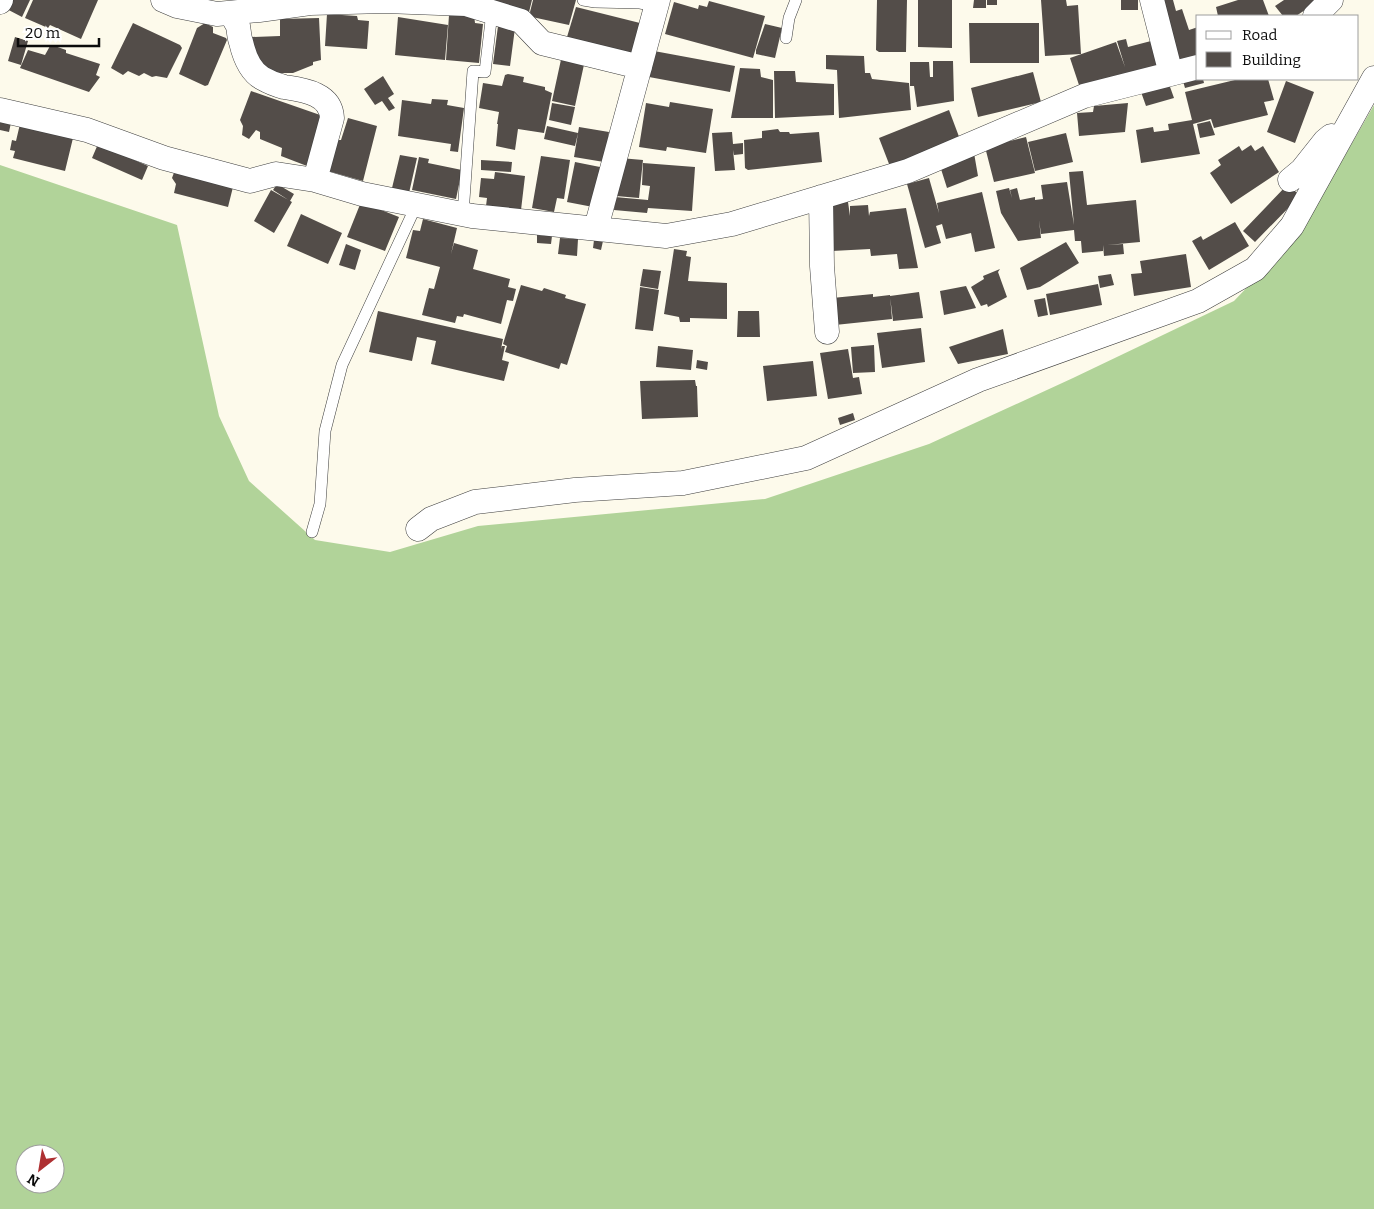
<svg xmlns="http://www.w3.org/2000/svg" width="1374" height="1209" viewBox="0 0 1374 1209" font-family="Bitter,serif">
<rect width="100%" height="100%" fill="#fdfaeb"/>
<path fill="#b1d399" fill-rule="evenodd" d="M1374,105v1104h-1374v-1044l177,60 42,191 30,65 66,59 75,12 88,-26 287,-27 164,-55 144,-66 161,-77 68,-71zM25,1154h30v30h-30z"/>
<path fill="#534d49" d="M4,0h26l-8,17 -21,-11z
M33,0h65l-17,39 -31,-14 -2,3 -23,-10z
M488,0h44l-3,12h-5z
M533,0h43l-7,25 -37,-8 -2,-5z
M877,0h30l-1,52h-27l-3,-2z
M918,0h34v48l-34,-1z
M974,0h12v8h-13z
M987,0h10v5h-10z
M1041,0h25l1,6 11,-1 3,49 -36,2z
M1121,0h17v10h-17z
M1160,0h13l3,11 6,-2 7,21 9,-3v30l-20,6z
M1238,0h25l6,16h-51l-2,-9z
M1284,0h36l-24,16h-13l-8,-10z
M709,1l56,15 -12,42 -88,-24 9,-32 24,7 1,-4 8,2z
M576,7l68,17 -6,31 -71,-18z
M327,14l30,2 1,4 11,1 -2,28 -42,-3z
M449,15h25l1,8 8,1 -4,39 -33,-3z
M398,17l50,8 -3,35 -50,-5z
M319,18l2,42 -8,2v3l-20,8h-22l-13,-12 -6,-24 28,-1v-17z
M133,23l47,22 2,3 -15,30 -11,-2 -4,1 -8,-4 -5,3 -11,-5 -5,4 -12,-7z
M205,23l8,4v6l13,5 1,2 -19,45 -3,1 -26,-12 18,-46z
M969,23h70v40h-69z
M765,24l17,4 -7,30 -19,-4v-4z
M498,26l17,2 -5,38 -17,-2z
M15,37l13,4 -7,24 -13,-4z
M1126,39l2,8 23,-6 8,26 -78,24 -11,-33 46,-16 9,25 -8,-26z
M52,45l14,5v3l34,11 -4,11 4,2 -11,15 -69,-24 8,-18 17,5 5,-9z
M654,51l81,15 -5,26 -81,-15z
M562,55l23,5 -10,46 -23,-5z
M826,55l38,1 1,17h5l2,6 37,4 2,27 -72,8 -2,-48 -11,-1z
M933,61h20l1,40 -37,6 -3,-21h-4v-24h19l1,15h3z
M740,68l20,1 1,8 12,3v38h-42z
M774,71h21l1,11 38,2v31l-59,3z
M1033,72l8,30 -63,15 -7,-29z
M508,74l16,3 -1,5 22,5v3l7,3 -8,40 -26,-4 -3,21 -19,-4 2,-22h-1l2,-12 -20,-4 4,-25 19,3 3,-11z
M383,76l11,18 -6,4 7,10 -6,3 -7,-10 -7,4 -11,-16z
M1198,79h5l1,4 -19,5 -2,-7z
M1239,79h29l6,21 -10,2 4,13 -54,13 -3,-9 -18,5 7,30 -59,9 -5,-33 17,-3 1,5 15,-2 -1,-6 24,-4 -7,-28z
M1286,81l28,11 -19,51 -28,-11z
M1169,84l5,14 -28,8 -5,-14z
M251,91l72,25 -16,50 -26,-10 1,-8 -22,-9v-7l-4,-2 -7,9 -7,-4 1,-9 -3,-6z
M432,99l16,1 -1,5 17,3 -6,44 -8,-1 1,-7 -53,-8 4,-36 29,4z
M670,102l43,7 -7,44 -39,-6 -1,4 -27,-4 7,-44 23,4z
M552,103l23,4 -4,18 -22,-5z
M1128,103l-3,29 -46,4 -2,-23 16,-1 1,-6z
M949,110l12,32 -70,27 -12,-31z
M0,115l12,3 -3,14 -9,-2z
M348,118l29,8 -14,55 -35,-10 8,-31h5z
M1210,121l5,14 -15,3 -3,-14z
M20,124l53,14 -8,33 -52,-13 2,-7 -5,-1 2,-10 4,1z
M547,126l31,7 -3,13 -31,-7z
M579,127l30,5 -5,30 -30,-5z
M778,129l2,3h9l1,2 29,-2 3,30 -74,8 -3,-2 -1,-28 18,-2v-7z
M732,132l1,12 10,-1v11l-9,1 -1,-5 2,20 -20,1 -3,-38z
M1066,133l7,29 -38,9 -7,-29z
M1026,137l9,36 -41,9 -9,-35z
M98,144l50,22 -6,14 -50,-22z
M1251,145l4,6 8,-5 16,26 -48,32 -21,-31 11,-8 -3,-5 21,-14 3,5z
M974,153l4,23 -31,12 -6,-19z
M400,155l17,3 -8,35 -17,-5z
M541,156l29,4 -6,39 -7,-1 -3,14 -22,-4z
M419,157l10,2 -1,4 34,7 -6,29 -44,-9z
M620,158l23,2 -4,38 -23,-2z
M481,160l31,2 -1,10 -30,-2z
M575,162l25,5 -7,40 -26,-5z
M643,163l52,4 -3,44 -44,-3 -1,5 -33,-3 1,-13 33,3 2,-14 -8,-1z
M175,170l58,17 -5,20 -54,-14 2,-9 -4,-6z
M1083,171l4,34 49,-5 4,42 -33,3 16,-1 1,10 -20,2 -1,-11v6l-21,2 -1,-12h-6l-1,-11 -33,4 -2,-14 2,18 -23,3 -17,-28 -5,-22 13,-3 3,10 -2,-8 7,-2 3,12 15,-3v3l8,-1 -2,-14 26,-3 7,43 -5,-53z
M495,172l30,4 -4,34 -35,-4 1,-8 -8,-1 2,-19 13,1z
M929,178l10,35 -2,-10 45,-11 13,56 -20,4 -4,-19 -25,6 -4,-15 -6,2 5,17 -16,5 -18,-64z
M277,184l17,10 -4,7 -17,-11z
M1288,184l12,12 -45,46 -12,-11z
M271,190l21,12 -18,31 -20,-12z
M361,202l38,15 -14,34 -38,-14z
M848,202l2,14v-10l18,-1 1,11 1,-4 36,-4 12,60 -19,1 -2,-15 -26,2 -1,-7 -38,2 -2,-48z
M301,214l41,19 -14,31 -41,-18z
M423,219l34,9 -6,26 3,-11 24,7 -5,19 37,10 -2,8 8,2 -3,12 -6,-1 -6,24 -37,-10 -1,3 -6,-1 -2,7 -33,-8 7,-27 5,1 6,-22 -34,-9 7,-28 7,1z
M1235,222l14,24 -40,24 -17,-29 9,-5 2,4z
M537,235l15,1 -1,8 -14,-1z
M560,238l18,1 -1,17 -19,-2z
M594,240l9,1 -2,9 -8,-2z
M1066,242l13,21 -39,24 -13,3 -7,-22z
M346,244l15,6 -6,20 -16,-5z
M674,249l13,2 -1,5 5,1 -3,24 39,2v36l-37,-1v4h-10l-1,-5 -15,-3z
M1186,254l5,33 -57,9 -3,-22 11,-1 -2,-12z
M643,269l18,2 -3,18 -18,-3z
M1000,269l-2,3 9,25 -19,10 -1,-3 -6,2 -10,-19 13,-8 -1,-3z
M1111,274l3,11 -14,3 -2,-12z
M1098,284l4,21 -52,10 -4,-21z
M521,285l21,6 2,-3 22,7 -1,3 21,6 -19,61 -6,-2 -2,6 -54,-17 2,-6 -4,-2z
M966,286l10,22 -32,7 -4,-24z
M640,287l19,3 -6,41 -18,-2z
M919,292l4,26 -30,3 -3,-25z
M873,294v3l17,-2 2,24 -57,6 -3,-27z
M1045,298l3,17 -10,2 -4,-17z
M378,311l125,28 -2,10 1,-3h3l-3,14 7,2 -5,19 -73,-17 5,-23 -19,-4 -5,24 -43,-9z
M738,311h21l1,26h-23z
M921,328l4,34 -43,6 -5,-35z
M1003,329l5,25 -50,10 -9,-17z
M874,345l1,27 -22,1 -2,-26z
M658,346l35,4 -2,20 -35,-3z
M848,349l5,29 6,-1 3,17 -34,5 -8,-46z
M697,360l11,2 -1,8 -11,-2z
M813,361l4,35 -50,5 -4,-35z
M695,380l1,6h1l1,31 -56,2 -2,-38z
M853,413l2,7 -15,5 -2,-7z"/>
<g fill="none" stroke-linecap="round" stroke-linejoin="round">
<g stroke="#3e3e3e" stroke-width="12">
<path id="lane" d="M583,0l12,2 45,1 16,3
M786,38l3,-20 7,-18
M463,214l10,-143 12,1 7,-60
M312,532l8,-28 5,-73 17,-66 74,-159"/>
</g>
<g stroke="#3e3e3e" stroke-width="25">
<path id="street" d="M163,0l14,6 40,8 42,-4 51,-7 75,-2 81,3 55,17 21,22 98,24
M1152,0l19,74
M0,2l1,-2
M230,13c3,4 6,9 8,13 1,5 1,11 3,16 3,13 9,29 21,36 7,4 14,7 22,9 19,3 47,6 48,31l-17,62
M1315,16l16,-16
M0,110l87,20 77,28 86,23 26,-7 39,6 47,14 110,22 194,20 66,-12 176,-53 176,-75 114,-29
M1290,180l12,-10 23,-29 6,-5
M821,197l1,69 5,66
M596,228l62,-228
M418,529l13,-10 44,-17 100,-12 108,-7 123,-25 172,-78 220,-79 57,-32 37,-43 82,-148"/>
</g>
<use href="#lane" stroke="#fff" stroke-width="11"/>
<use href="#street" stroke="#fff" stroke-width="24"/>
</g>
<rect x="1196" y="15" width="162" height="65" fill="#ffffff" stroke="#9d9d9d"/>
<rect x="1206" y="31" width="25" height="8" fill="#ffffff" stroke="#9d9d9d"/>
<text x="1242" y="40" font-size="15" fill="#0b0b0b">Road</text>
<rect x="1206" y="52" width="25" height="15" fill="#534d49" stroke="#9d9d9d"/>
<text x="1242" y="65" font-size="15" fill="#0b0b0b">Building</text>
<g transform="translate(40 1169) rotate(211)"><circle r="24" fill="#ffffff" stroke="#9d9d9d"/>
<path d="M0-4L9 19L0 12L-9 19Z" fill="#ae3032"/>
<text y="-8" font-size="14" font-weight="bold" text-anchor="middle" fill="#0b0b0b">N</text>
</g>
<path d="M18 38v8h81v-8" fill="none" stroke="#0b0b0b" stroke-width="2.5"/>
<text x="25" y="38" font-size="15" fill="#0b0b0b" stroke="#ffffff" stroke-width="4" paint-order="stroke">20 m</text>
</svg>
